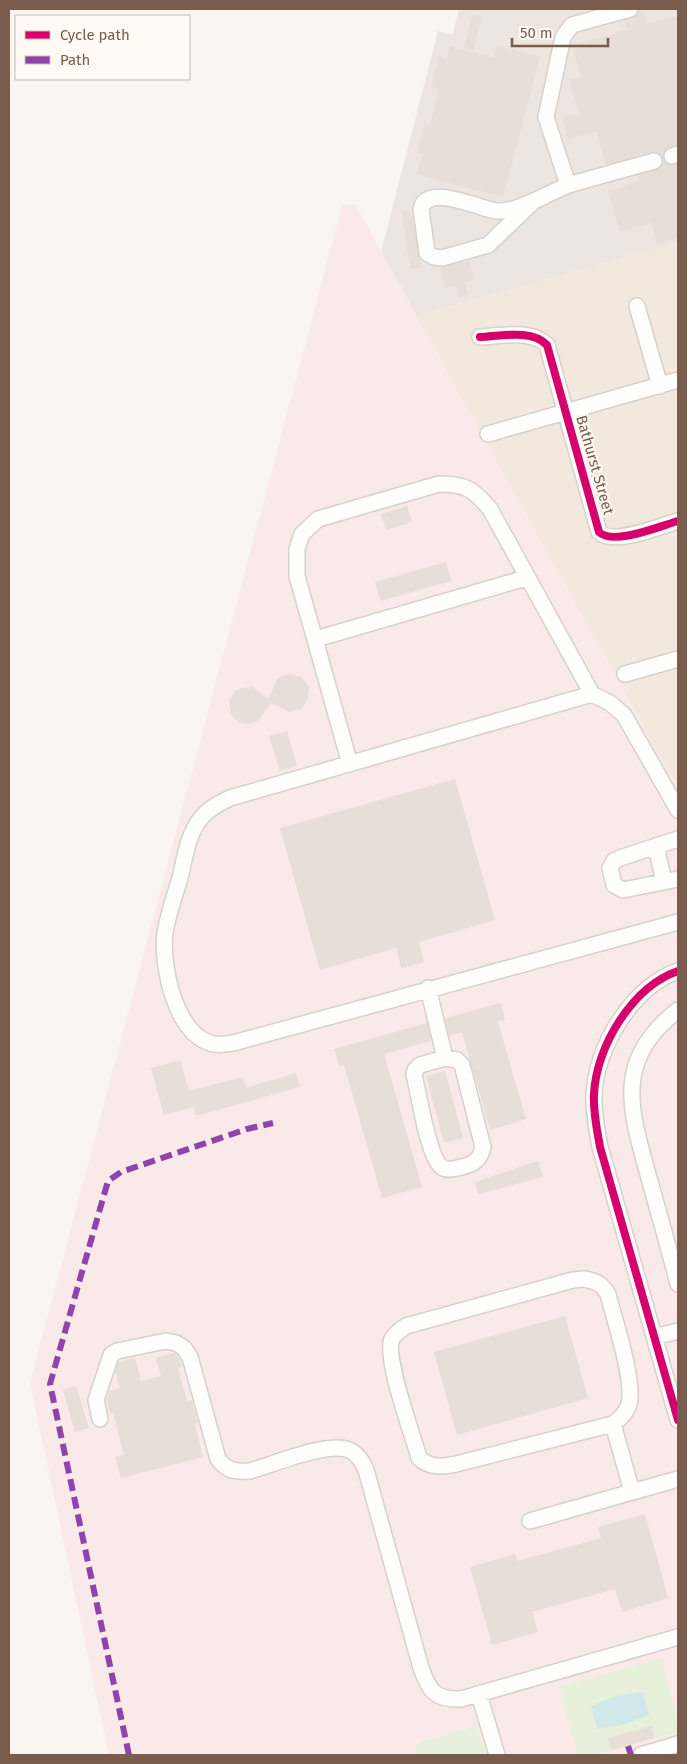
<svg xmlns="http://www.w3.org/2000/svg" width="687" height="1764" viewBox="0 0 687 1764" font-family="'Fira Sans',sans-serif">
<rect width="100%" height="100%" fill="#f9f5f0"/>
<path fill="#f2e8de" d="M678,242v546l-262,-472z"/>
<path fill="#ede5e0" d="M459,9h219v233l-262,74 -35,-64 57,-221 14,4z"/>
<path fill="#fae9e9" d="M355,204l323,584v967h-569l-79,-372 312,-1177z"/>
<path fill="#e7f0db" d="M661,1658l17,63v11l-84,23h-16l-19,-68z
M477,1726l9,29h-68l-3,-11z"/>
<path fill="#d0e8ea" d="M643,1692l6,23 -24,9 -28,5 -6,-23 25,-10z"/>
<path fill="#e6ded7" d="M643,10l4,14 30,-8 1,6v123l-9,2 -6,8 3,8 12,1v74l-21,6 -6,-22 -31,10 -12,-41 31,-10 -1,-6 22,-7 3,-5 -2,-8 -10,-3 -45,13 -10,-34 -28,8 -6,-21 17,-4 -10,-34 12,-3 -9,-32 55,-15 -3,-10 9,-2z
M473,15l9,3 -9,32 -9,-3z
M450,46l44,12 3,-12 43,11 -37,140 -87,-23 6,-20 -5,-1 8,-30 5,2 9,-36 -8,-2 8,-31 8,2z
M412,211l6,43 5,13 -13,2 -8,-57z
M469,261l5,18 -9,3 3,13 -9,2 -3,-12 -11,3 -5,-20z
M407,506l5,16 -26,8 -5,-16z
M446,562l5,19 -71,20 -5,-19z
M289,674l12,3 8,10 -1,12 -7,10 -12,3 -18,-9 -13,18 -12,3 -6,-1 -9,-9 -2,-12 6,-11 6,-3 12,-1 15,12 10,-21z
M287,731l10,35 -17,5 -11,-35z
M455,779l40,141 -76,22 5,20 -23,6 -5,-20 -76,22 -40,-142z
M501,1003l4,17 -7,2 28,97 -36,11 -28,-98 -13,4 -4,-18z
M427,1023l4,18 -47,13 38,133 -40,11 -38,-133 -5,1 -5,-17z
M180,1060l9,31 54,-14 3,11 50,-15 4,14 -104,29 -2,-9 -30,8 -13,-47z
M445,1071l18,67 -19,5 -18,-67z
M538,1161l5,16 -65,17 -3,-12z
M565,1316l23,82 -131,37 -23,-83z
M174,1353l6,6 2,8 -4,1 9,33 5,-1 6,23 -3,1 8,33 -82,21 -6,-21 9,-2 -11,-42h-3l-4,-13 3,-9 11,-3 -5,-17 3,-9 17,-4 6,23 20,-5 -5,-18z
M76,1386l13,42 -14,4 -12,-42z
M645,1514l23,84 -46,14 -7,-23 -83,23 6,20 -46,13 -22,-78 45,-13 2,7 84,-23 -3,-11z
M652,1726l2,12 -43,12 -3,-12z"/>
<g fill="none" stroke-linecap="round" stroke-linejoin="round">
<g stroke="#d7d1cb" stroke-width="18">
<path id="minor" d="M672,156l6,-2
M568,185l86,-24
M534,201c-12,5 -24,11 -38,10 -18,-3 -69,-28 -75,-2l6,44 7,4 8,1 46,-13 46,-44 34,-16 -22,-68 17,-80 9,-12 58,-16
M637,306l23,80
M480,337c21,-1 52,-8 67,8l52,187c14,14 61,-6 79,-11
M488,434l190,-54
M316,639l210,-61
M625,674l53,-15
M592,694l-362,104c-10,5 -21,10 -28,19 -13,14 -17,39 -21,57 -5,19 -13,39 -16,59 -4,32 10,99 45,110 7,3 16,1 23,0l445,-121
M350,764l-53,-188v-27l5,-15 16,-15 121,-35c27,0 34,5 51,25l102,185 18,9 14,12 54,95
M678,839l-58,19 -6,3 -4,7 4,17 9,5 55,-11
M656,846l8,36
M678,971c-46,16 -82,76 -84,123 -1,18 3,36 6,53l78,273
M428,988l17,70
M678,1010c-65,50 -48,100 -29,168 10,36 20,71 29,106
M445,1058l12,2 5,5 21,82c-3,13 -9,17 -21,20 -6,1 -13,4 -19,1 -15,-8 -24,-75 -29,-93l1,-5 5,-5z
M584,1279c12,2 18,5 24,15 6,25 29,92 20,113 -3,8 -9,12 -15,17l-157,40c-14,3 -26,4 -37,-6 -6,-23 -35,-100 -27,-119 3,-6 9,-9 14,-13l167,-46z
M654,1337l24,-6
M100,1419l-4,-19 15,-45 6,-4 49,-10 10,2 8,5 6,9 28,102c9,12 17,13 32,12 21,-6 79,-30 99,-21 9,4 13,11 17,20l55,198c8,23 14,32 40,31l217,-62
M613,1424l19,68 46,-13
M530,1521l102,-29
M479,1694l18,61
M641,1755l37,-11"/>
</g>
<use href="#minor" stroke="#fefefd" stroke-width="15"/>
<path stroke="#8e44ad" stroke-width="6" stroke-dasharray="12 6" stroke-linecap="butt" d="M628,1746l3,9
M129,1755l-79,-371 58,-203 13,-9 126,-43 26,-6"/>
<g stroke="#fffaf3" stroke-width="11">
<path id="cycleway" d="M480,337c21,-1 52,-8 67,8l52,187c14,14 61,-6 79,-11
M678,971c-46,16 -82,76 -84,123 -1,18 3,36 6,53l78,273"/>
</g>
<use href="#cycleway" stroke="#d6006c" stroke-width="8"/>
</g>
<g text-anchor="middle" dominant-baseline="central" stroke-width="4" stroke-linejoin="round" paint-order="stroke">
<g font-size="15" fill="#7a5c4d" stroke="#fffaf3">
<text transform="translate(595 465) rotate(74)">Bathurst Street</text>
</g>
</g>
<rect width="687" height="1764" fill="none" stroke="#7a5c4d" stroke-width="20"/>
<rect x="15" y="15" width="175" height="65" fill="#fffaf3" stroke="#cabbb1"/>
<rect x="25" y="31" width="25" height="8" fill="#d6006c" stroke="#cabbb1"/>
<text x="60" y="40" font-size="15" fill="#7a5c4d">Cycle path</text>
<rect x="25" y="56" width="25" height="8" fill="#8e44ad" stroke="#cabbb1"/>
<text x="60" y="65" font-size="15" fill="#7a5c4d">Path</text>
<path d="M512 38v8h96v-8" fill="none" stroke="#7a5c4d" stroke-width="2.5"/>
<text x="520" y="38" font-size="15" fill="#7a5c4d" stroke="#fffaf3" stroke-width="4" paint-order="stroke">50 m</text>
</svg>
